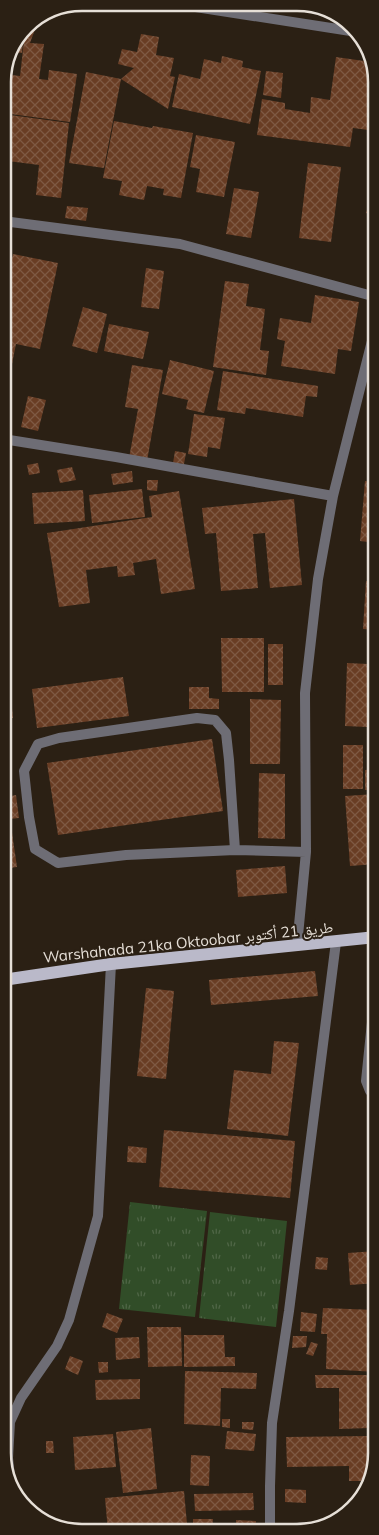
<svg xmlns="http://www.w3.org/2000/svg" width="379" height="1535" viewBox="0 0 379 1535" font-family="Mulish,'Noto Naskh Arabic',sans-serif">
<defs>
<pattern id="park-tufts" width="24" height="20" patternUnits="userSpaceOnUse" patternTransform="scale(1.25)"><rect width="24" height="20" fill="#314d28"/><path d="M3 7l-1-3M5 7V3M7 7l1-3M15 17l-1-3M17 17v-4M19 17l1-3" fill="none" stroke="#4f6646"/></pattern>
<pattern id="building-cross-hatch" width="8" height="8" patternUnits="userSpaceOnUse" patternTransform="scale(1.25)"><rect width="8" height="8" fill="#693d24"/><path d="M0 0l8 8M0 8l8-8" fill="none" stroke="#7e5943"/></pattern>
</defs>
<rect width="100%" height="100%" fill="#2b2014"/>
<path fill="url(#park-tufts)" d="M130,1202l77,9 -12,106 -76,-8z
M210,1212l77,9 -11,106 -77,-9z"/>
<path fill="url(#building-cross-hatch)" d="M280,5h37l3,2 -1,6z
M38,21l-8,22 14,1 -5,35 9,1 1,-10 28,4 -7,48 -67,-9v-35l1,-4 16,2 4,-35 7,-17z
M141,34l18,3 -3,18 18,3 -4,18 5,1 -7,32 -47,-30 13,-11 -16,-4 4,-15 15,3z
M19,41l4,1 -1,11 -8,-1z
M222,56l21,5 -1,6 19,4 -11,53 -78,-17 7,-33 21,5 4,-20 17,4z
M336,57l35,5 5,10v59l-23,-3 -3,19 -93,-12 5,-36 23,4v6l25,4 1,-16 19,3z
M266,71l17,2 -2,25 -18,-3z
M86,72l35,7 -17,89 -35,-5z
M3,114l66,9 -8,75 -25,-3 3,-30 -31,-4 -4,34h-1z
M114,121l38,7 1,-2 40,7 -12,65 -18,-3 1,-6 -17,-3 -3,14 -25,-5 3,-14 -19,-3z
M196,135l39,7 -11,55 -28,-5 4,-23 -10,-2z
M308,163l33,4 -10,75 -32,-4z
M234,188l25,4 -8,46 -25,-4z
M371,198l5,2v16l-10,-3z
M67,206l21,2 -2,13 -21,-3z
M13,254l45,9 -18,86 -24,-5 -10,50 3,1 -5,26 -1,-155 1,-5 7,2z
M146,268l18,3 -5,38 -18,-2z
M225,281l24,3 -3,22 19,3 -5,41 9,1 -3,24 -53,-8z
M315,295l44,7 -8,49 -13,-2 -3,25 -54,-8 4,-25 -8,-2 3,-21 31,5z
M83,307l24,7 -10,39 -25,-7z
M109,324l40,8 -6,27 -39,-8z
M170,360l44,11 -10,42 -18,-4 2,-9 -26,-6z
M132,365l31,5 -16,91 -18,-3 9,-49 -13,-2z
M223,371l95,15 -1,11 -11,-1 -3,21 -57,-9 -1,6 -28,-4z
M28,396l18,4 -8,31 -17,-4z
M194,414l31,4 -5,31 -12,-2 -1,10 -19,-3z
M175,451l11,2 -2,11 -11,-1z
M38,463l2,10 -11,2 -2,-10z
M72,467l4,13 -16,3 -3,-13z
M132,471l1,11 -20,3 -2,-11z
M147,480h11l-1,11 -10,-1z
M365,481l11,1v61l-16,-2z
M142,489l3,28 -53,6 -3,-28z
M83,490l2,31 -51,3 -2,-31z
M179,491l16,98 -34,5 -5,-35 -23,4 2,12 -17,2 -1,-11 -31,4 4,33 -31,4 -12,-74 105,-16 -3,-21z
M294,499l8,86 -32,3 -5,-55 -12,1 5,54 -37,3 -5,-58 -11,1 -3,-26z
M366,581l10,1v48l-13,-1z
M7,622l3,16 -7,1v-16z
M221,638h43v54h-42z
M268,644h15v41h-15z
M347,663l21,1 -1,63 -22,-1z
M123,677l6,39 -92,12 -5,-39z
M3,680h6l4,38 -7,1 1,12 -4,1z
M189,687h20v11l10,1v10h-30z
M250,699l31,1 -1,64h-30z
M212,739l11,72 -165,24 -11,-72z
M343,745h20v44h-20z
M3,752h1l7,44 5,-1 3,23 -9,1 7,48 -14,2z
M376,769v21h-11v-20z
M259,773l26,1v65l-27,-1z
M376,794v70l-26,2 -5,-70z
M285,866l2,27 -49,4 -2,-27z
M315,971l3,25 -107,9 -2,-25z
M146,988l28,3 -8,88 -29,-3z
M274,1041l25,2 -11,93 -61,-7 7,-59 37,4z
M164,1130l131,11 -5,57 -131,-11z
M128,1146l19,2 -1,15 -19,-1z
M376,1251v32l-26,2 -2,-32z
M316,1257l12,1 -1,12 -12,-1z
M323,1308l53,2v62l-50,-3 1,-35h-6z
M301,1312l16,2 -2,18 -15,-1z
M107,1313l16,6 -6,14 -15,-6z
M147,1327h34l1,39 -34,1z
M184,1335h40l1,22h10v9l-51,1z
M293,1336h14l-1,11 -14,1z
M139,1337l1,21 -24,2 -1,-22z
M311,1342l7,2 -5,12 -7,-2z
M70,1356l13,5 -5,14 -13,-6z
M98,1362h10v10l-9,1z
M185,1371l72,2 -1,16 -35,-1 -1,38 -36,-2z
M315,1375h54l1,53 -31,1v-41h-23z
M140,1379v20l-44,1 -1,-20z
M222,1419h8v9l-8,-1z
M242,1422h12l-1,8 -11,-1z
M151,1428l6,61 -34,4 -7,-61z
M227,1431l29,3 -2,17 -29,-2z
M113,1434l3,33 -41,3 -2,-33z
M370,1436v22h6l-3,7 -3,1v7l-4,8h-17v-15l-62,1 -1,-30z
M46,1441h7l1,12h-8z
M191,1455l19,1 -1,30 -19,-1z
M285,1489l21,1v13l-21,-1z
M184,1491l3,33 -79,7 -3,-33z
M253,1493l1,17 -59,1 -1,-17z
M193,1519h20l-1,12h-19z
M236,1520l20,1 -1,11h-19z"/>
<g fill="none" stroke-linecap="round" stroke-linejoin="round">
<path stroke="#6e6d75" stroke-width="10" d="M376,983l-10,98 4,10 6,5"/>
<path stroke="#6e6d75" stroke-width="10" d="M170,3l187,29
M3,221l177,23 196,53
M3,439l113,18 217,39
M235,850l-6,-90 -3,-27 -11,-13 -18,-2 -138,20 -21,6 -14,27 5,46 6,32 23,14 68,-8 109,-5 71,2
M297,946l9,-94 -1,-159 13,-114 15,-83 43,-171
M10,1477l-2,-19 2,-36 11,-24 36,-52 12,-26 29,-104 13,-252
M271,1529l45,-2
M270,1532v-46l2,-63 17,-112 47,-369"/>
<path stroke="#bab9c9" stroke-width="12" d="M3,980l108,-16 265,-27"/>
</g>
<g text-anchor="middle" dominant-baseline="central" stroke-width="4" stroke-linejoin="round" paint-order="stroke">
<g font-size="15" fill="#e6dfd7" stroke="#2b2014">
<text transform="translate(188 942) rotate(-6)">Warshahada 21ka Oktoobar طريق 21 أكتوبر</text>
</g>
</g>
<path d="M0 0H379V1535H0ZM82 11H297A71 71 0 0 1 368 82V1453A71 71 0 0 1 297 1524H82A71 71 0 0 1 11 1453V82A71 71 0 0 1 82 11Z" fill="#2b2014" fill-rule="evenodd"/>
<path fill="none" stroke="#e6dfd7" stroke-width="2.5" d="M82 11H297A71 71 0 0 1 368 82V1453A71 71 0 0 1 297 1524H82A71 71 0 0 1 11 1453V82A71 71 0 0 1 82 11Z"/>
</svg>
